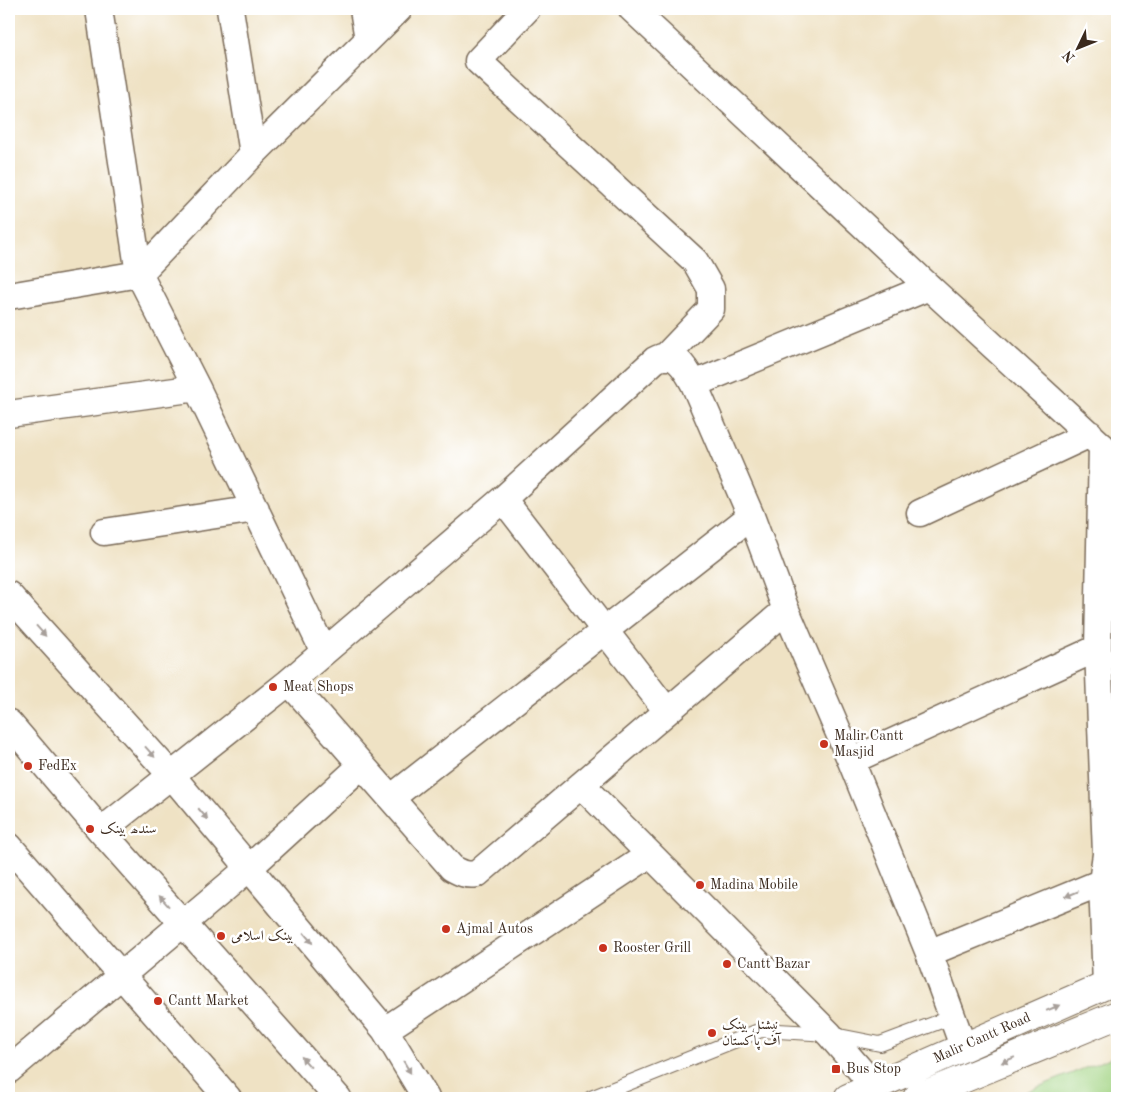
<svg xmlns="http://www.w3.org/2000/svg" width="1126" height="1107" viewBox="0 0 1126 1107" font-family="'Old Standard TT',Amiri,serif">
<rect width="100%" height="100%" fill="#fff"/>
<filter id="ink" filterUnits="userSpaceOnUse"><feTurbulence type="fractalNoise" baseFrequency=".02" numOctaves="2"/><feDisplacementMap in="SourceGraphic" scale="10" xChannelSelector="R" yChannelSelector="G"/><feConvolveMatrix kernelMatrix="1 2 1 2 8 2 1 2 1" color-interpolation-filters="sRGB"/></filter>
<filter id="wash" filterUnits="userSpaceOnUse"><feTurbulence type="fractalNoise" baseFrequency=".0096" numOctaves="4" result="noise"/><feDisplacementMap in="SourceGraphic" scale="20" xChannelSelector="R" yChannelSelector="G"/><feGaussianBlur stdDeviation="1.12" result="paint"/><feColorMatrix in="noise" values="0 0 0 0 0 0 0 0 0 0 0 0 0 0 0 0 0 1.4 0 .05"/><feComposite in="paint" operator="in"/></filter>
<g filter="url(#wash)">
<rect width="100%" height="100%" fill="#efe2c4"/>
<path fill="#a3d484" stroke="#6f7f51" d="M1117,1055v43h-106z"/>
</g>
<g filter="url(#ink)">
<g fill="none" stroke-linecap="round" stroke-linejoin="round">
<g stroke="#7a6a58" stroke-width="16">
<path id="service" d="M591,1098l170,-68 68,4 51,10 72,-27"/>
</g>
<g stroke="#7a6a58" stroke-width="29">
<path id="minor" d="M99,9l40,265 58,114 127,264
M230,9l23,145
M363,9l5,30
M527,9l-49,52 217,200 16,28v20l-46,48
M632,9l297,278 188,173
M9,296l130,-22 114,-120 146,-145
M694,384l235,-97
M9,414l188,-26
M1102,446l-4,202 8,206 -4,28 4,103
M503,499l164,212
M920,513l170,-79
M104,532l152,-23
M9,595l163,181 213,254 41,68
M289,682l163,186c9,5 15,8 25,6l309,-264
M9,723l92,108 237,267
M851,761l247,-113
M581,785l248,249 46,53
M391,798l360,-282
M101,831l188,-149 214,-183 152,-139c20,-12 31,9 39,24l57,132 35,94 65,151 78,192 34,93
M9,846l219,252
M929,953l188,-77
M385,1030l264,-175
M9,1070l240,-202 113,-103"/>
</g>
<g stroke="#7a6a58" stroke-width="30">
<path id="secondary" d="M848,1098l269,-118
M917,1098l200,-83"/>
</g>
<use href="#service" stroke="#fff" stroke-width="14"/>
<use href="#minor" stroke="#fff" stroke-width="26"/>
<use href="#secondary" stroke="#fff" stroke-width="28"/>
</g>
<defs><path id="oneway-solid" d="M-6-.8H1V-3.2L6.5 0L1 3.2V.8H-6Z" transform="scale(1.25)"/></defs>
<g fill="#a79f9a">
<use href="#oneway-solid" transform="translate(41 631) rotate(48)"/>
<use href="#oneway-solid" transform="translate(150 752) rotate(48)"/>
<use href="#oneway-solid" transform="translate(203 814) rotate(50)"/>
<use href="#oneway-solid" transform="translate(1072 894) rotate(158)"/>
<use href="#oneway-solid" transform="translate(164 901) rotate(-132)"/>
<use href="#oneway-solid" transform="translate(308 938) rotate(50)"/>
<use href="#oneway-solid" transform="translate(1053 1008) rotate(-23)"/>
<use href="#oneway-solid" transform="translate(1008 1060) rotate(157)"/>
<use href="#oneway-solid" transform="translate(306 1062) rotate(-131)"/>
<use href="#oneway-solid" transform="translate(407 1067) rotate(59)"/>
</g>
</g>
<g fill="#c8321e" stroke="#fff" stroke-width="2">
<circle cx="273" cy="687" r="5"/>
<circle cx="824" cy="744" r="5"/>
<circle cx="28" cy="766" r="5"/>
<circle cx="90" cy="829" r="5"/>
<circle cx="700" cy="885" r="5"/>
<circle cx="446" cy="929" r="5"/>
<circle cx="221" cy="936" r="5"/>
<circle cx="603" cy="948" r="5"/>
<circle cx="727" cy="964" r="5"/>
<circle cx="158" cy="1001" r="5"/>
<circle cx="712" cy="1033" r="5"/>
<rect x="831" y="1064" width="10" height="10" rx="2.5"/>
</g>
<g text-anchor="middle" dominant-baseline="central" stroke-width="5" stroke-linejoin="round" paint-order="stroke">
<g font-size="14" fill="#3b2a1e" stroke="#fff" text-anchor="start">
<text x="283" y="687">Meat Shops</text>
<text x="834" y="736">Malir Cantt<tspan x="834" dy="16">Masjid</tspan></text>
<text x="38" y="766">FedEx</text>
<text x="100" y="829">سندھ بینک</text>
<text x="710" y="885">Madina Mobile</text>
<text x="456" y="929">Ajmal Autos</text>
<text x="231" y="936">بینک اسلامی</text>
<text x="613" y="948">Rooster Grill</text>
<text x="737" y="964">Cantt Bazar</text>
<text x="168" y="1001">Cantt Market</text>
<text x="722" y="1025">نیشنل بینک<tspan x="722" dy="16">آف پاکستان</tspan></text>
<text x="846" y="1069">Bus Stop</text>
</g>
<g font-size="14" fill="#3b2a1e" stroke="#fff">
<text transform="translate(982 1038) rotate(-24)">Malir Cantt Road</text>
</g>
</g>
<rect width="1126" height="1107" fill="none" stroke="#fff" stroke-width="30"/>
<g transform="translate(1078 48) rotate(227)" stroke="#ffffff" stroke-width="4" paint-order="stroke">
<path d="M0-4L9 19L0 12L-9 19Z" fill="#3b2a1e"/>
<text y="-8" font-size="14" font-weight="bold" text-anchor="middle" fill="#3b2a1e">N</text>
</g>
</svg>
